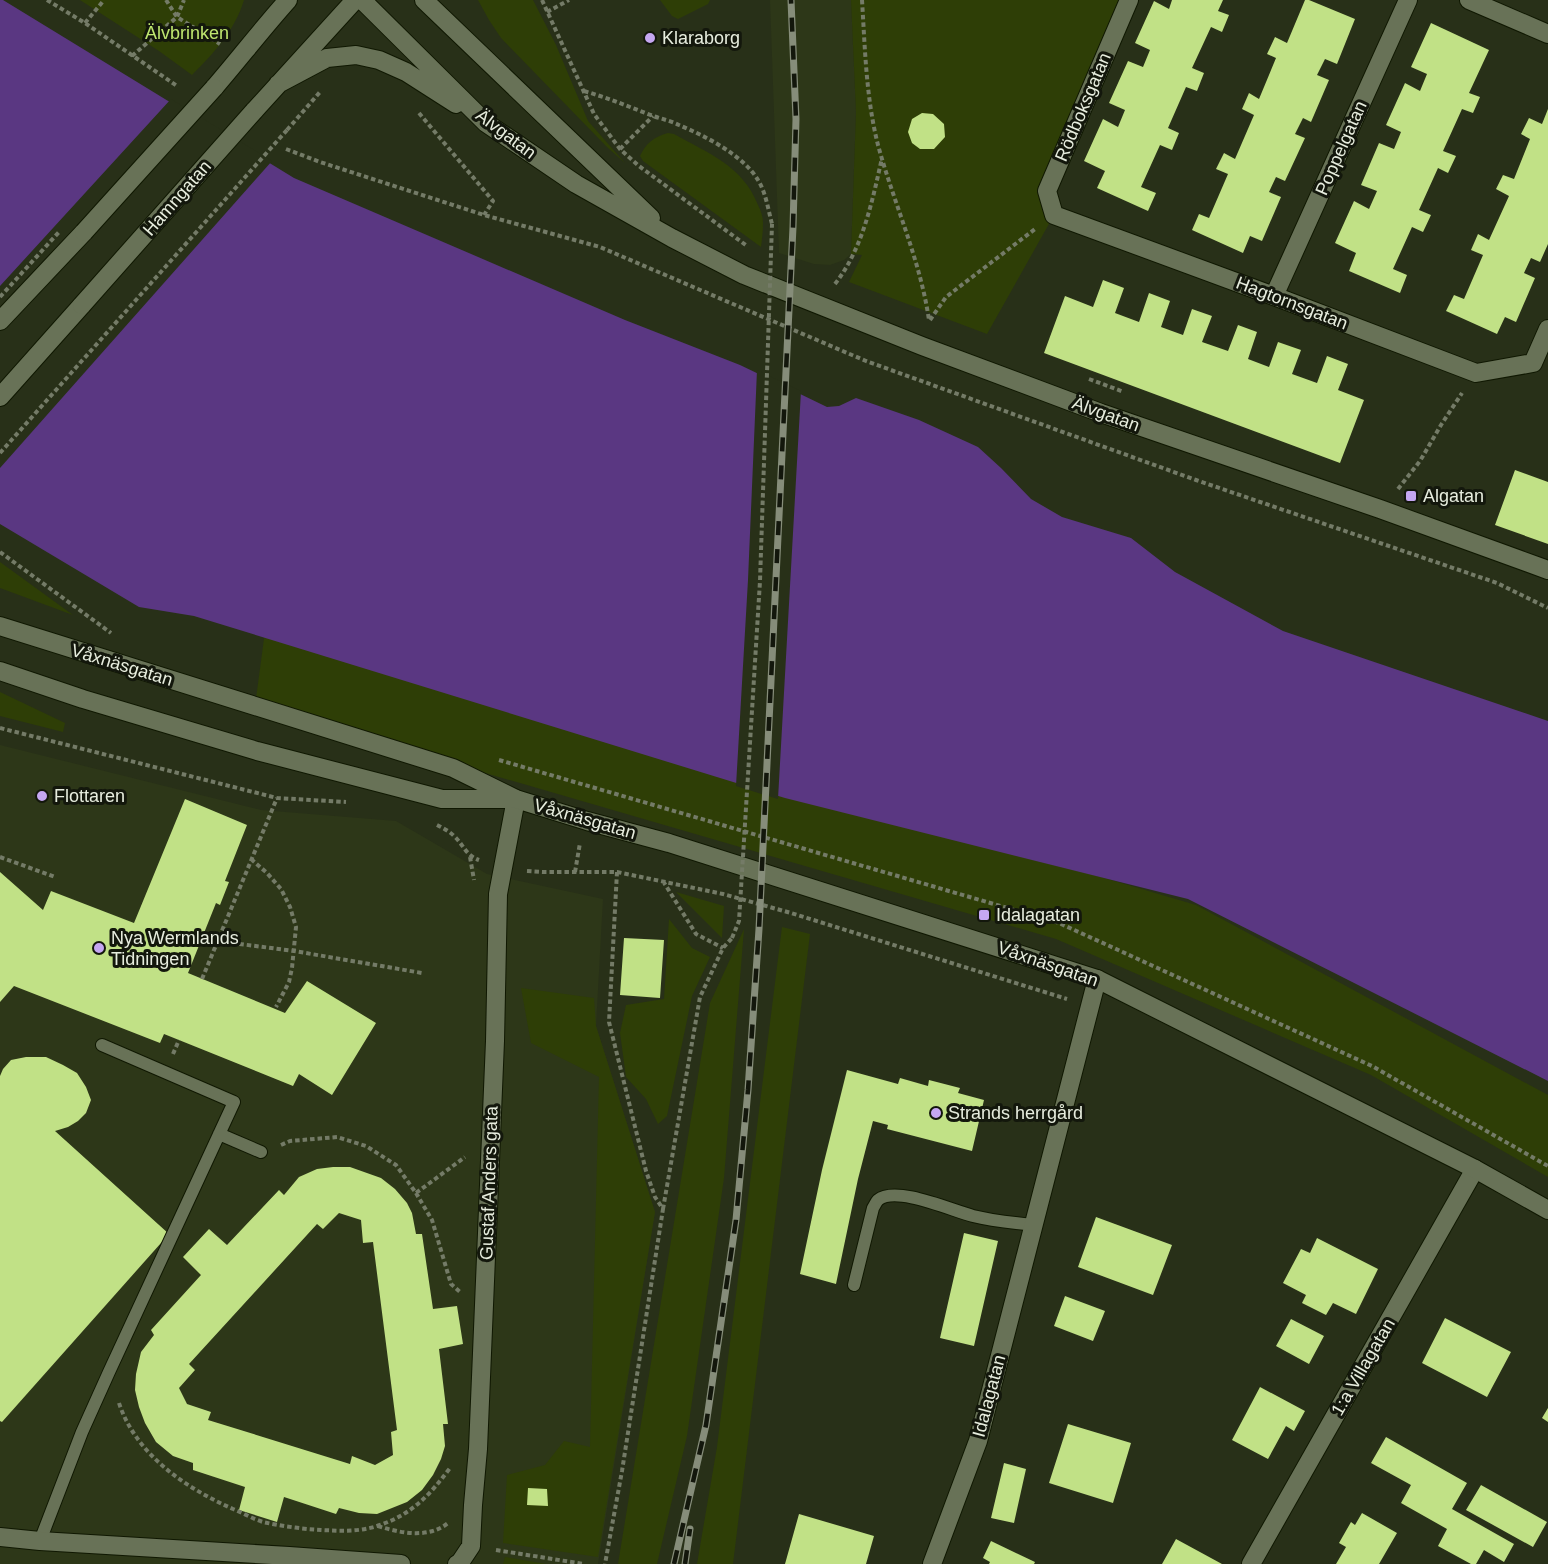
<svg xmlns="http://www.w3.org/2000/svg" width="1548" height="1564" viewBox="0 0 1548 1564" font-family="Helvetica,sans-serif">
<rect width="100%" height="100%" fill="#283018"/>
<path fill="#2d3718" d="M770,0h81l5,112 -5,142 -7,6 -14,5 -16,-1 -35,-11z
M0,745l261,65 135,11 91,53 116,25 -7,127 59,186 -57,352h-598z"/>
<path fill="#2e3e06" d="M80,0h164c-9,30 -30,53 -52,75l-33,-24z
M478,0h55l23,45 32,76 37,42 -18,-16 -106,-109 -12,-18z
M660,0h50l-2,4 -30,15 -6,-3z
M851,0h278l-82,191 7,24 -67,119 -138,-52 13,-27 -11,-1 5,-142z
M668,133l6,1c34,19 69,32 84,71 3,6 5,12 5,18 0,8 -1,16 -2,24l-118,-86 -3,-5c6,-13 14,-19 28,-23z
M0,562l73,53 -73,-27z
M265,631l931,274 352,190v82l-177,-102 -315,-136 -801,-233z
M0,692l65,31 -2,9 -63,-16z
M676,892l48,14 -2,32z
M669,919l23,29 18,9 -18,39 -25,120 -9,8 -12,-25 -20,-22 -6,-44 6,-28 38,-6z
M782,927l28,7 -77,630h-36l20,-117z
M744,929l-20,249 -37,258 -30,128h-39l92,-561z
M521,988l73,10 2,28 59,186 -57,345 -95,-14 4,-68 38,-10 19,-24 26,6 9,-370 -68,-34z
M505,1557l41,7h-43z"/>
<path fill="#5a3782" d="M0,0h3l291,178 331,142 115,45 87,42 12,-1 17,-8 63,22 59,27 23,21 30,31 31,18 69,21 44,34 108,59 265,90v360l-360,-182 -403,-101 -591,-182 -55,-9 -139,-83z"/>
<path fill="#283018" d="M171,99l101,62 -272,307v-182z
M757,370l44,21 -23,408 -42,-13 12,-206z"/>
<path fill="#c1e186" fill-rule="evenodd" d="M1172,0h51l-5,11 11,4 -7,17 -11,-5 -19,41 12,5 -7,18 -11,-4 -18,41 11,5 -7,17 -12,-5 -19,42 15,6 -8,18 -51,-23 8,-17 -21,-10 19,-42 15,8 7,-17 -16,-7 19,-42 15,6 7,-17 -15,-7 19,-42 15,8z
M1305,0h4l46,19 -18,45 -12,-5 -8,16 12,5 -18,42 -8,-4 -8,16 10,4 -20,43 -9,-4 -7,15 12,5 -19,44 -12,-5 -7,17 -51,-23 7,-16 10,4 19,-44 -12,-5 8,-16 11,6 19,-44 -12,-6 7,-16 10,6 17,-41 -9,-4 8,-17 12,6z
M1431,23l58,27 -20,43 11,4 -7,16 -11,-4 -19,42 13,5 -8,17 -10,-5 -19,42 12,5 -8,17 -11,-5 -19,42 14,6 -7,18 -51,-22 7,-18 -21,-10 19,-42 15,8 8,-18 -16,-6 18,-42 15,6 7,-17 -15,-7 19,-42 15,8 7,-17 -16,-7z
M1548,109v135l-8,18 -9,-4 -7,15 11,5 -19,44 -11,-5 -8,17 -51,-23 8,-16 10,4 19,-44 -12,-5 7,-16 11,6 20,-44 -13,-7 7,-14 11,4 16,-40 -9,-5 8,-16 13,6z
M922,113l11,1 11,10 1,13 -11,12h-14l-8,-6 -4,-11 4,-13z
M1103,280l21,8 -9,25 24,9 10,-29 21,8 -9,26 22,8 9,-26 20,7 -10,26 26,9 10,-26 19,7 -9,27 21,8 9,-25 23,8 -9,24 25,9 10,-27 21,8 -10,26 26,10 -24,63 -296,-110 21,-57 28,11z
M1515,470l33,12v62l-53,-19z
M185,799l62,26 -22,56 4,1 -9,23 -4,-2 -28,70 97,40 22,-32 69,42 -44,72 -33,-21 -6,12 -129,-52 -4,9 -146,-57 -14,16v-130l43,38 8,-19 83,32z
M624,938l40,2 -4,58 -40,-3z
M26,1057h20l17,8 14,8 9,14 5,13 -5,13 -8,8 -10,6 -13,4 114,103 -167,188 -2,-1v-345l3,-7 8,-9z
M847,1070l51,14 2,-6 28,8 1,-6 31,8 -2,5 26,7 -12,51 -85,-22 1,-4 -15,-4 -15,58 -22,105 -36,-10 22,-104z
M333,1167h17l31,11 14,11 12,14 5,10 4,21h6l11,75 24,-3 6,38 -24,5 9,75h-5l2,22 -4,13 -8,16 -11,15 -15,12 -30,12 -18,-1 -20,-5 -3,6 -52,-17 -7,25 -38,-12 6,-23 -52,-17v-7l-20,-7 -17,-14 -11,-19 -6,-16 -4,-17 1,-16 5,-22 13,-17 -3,-5 50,-55 -18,-18 26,-28 18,16 52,-55 5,5 15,-18 18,-8zM339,1213l22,7 2,23 10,-1 24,188 -6,2 2,23 -18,10 -23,-9 -2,8 -142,-44 3,-8 -24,-8 -8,-16 16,-18 -6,-6 128,-140 6,5z
M1096,1217l76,28 -19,50 -75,-28z
M964,1233l34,8 -24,105 -34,-8z
M1317,1238l61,31 -22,45 -23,-11 -7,12 -24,-12 4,-8 -23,-12 18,-34 9,4z
M1065,1296l40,15 -12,30 -39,-15z
M1445,1318l66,34 -24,45 -65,-34z
M1291,1319l33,17 -15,28 -33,-18z
M1260,1387l45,24 -11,20 -8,-5 -18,33 -36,-19z
M1548,1408v14l-6,-4z
M1068,1424l63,19 -18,60 -64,-20z
M1386,1437l81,46 -15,26 62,35 -10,18 -20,-12 -8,14h-5l-33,-18 9,-17 -46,-26 10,-18 -40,-22z
M1004,1463l22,6 -12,54 -23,-5z
M1481,1485l66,37 -14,25 -67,-37z
M528,1488l19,1 1,17 -21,-1z
M1362,1513l35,20 -18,31h-43l10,-17 -7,-4 12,-21 4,3z
M799,1514l75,22 -8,28h-81z
M1176,1539l46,25h-60z
M991,1541l44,21 -1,2h-45l1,-2 -7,-4z"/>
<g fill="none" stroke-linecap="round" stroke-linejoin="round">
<g stroke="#101802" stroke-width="14">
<path id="lane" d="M219,1134l42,18
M854,1285l19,-77c2,-3 3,-6 5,-8 18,-15 75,11 95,16 20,5 41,7 61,9
M40,1541l42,-109 27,-60 125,-270 -132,-57"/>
</g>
<g stroke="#101802" stroke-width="20">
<path id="street" d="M1129,0l-82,191 7,24 220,81 202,77 57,-10 15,-34
M1469,0l79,34
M1274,296l134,-296
M0,1537l40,4 249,15 112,8
M457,1564h2l12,-18 2,-41 5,-56 17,-408 3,-147 18,-95
M932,1564l46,-123 119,-462
M1251,1564l224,-395"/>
</g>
<g stroke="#101802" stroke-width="20">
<path id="secondary" d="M362,0l124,123 90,61 96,54 72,37 178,71 179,67 279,96 168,61
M424,0l227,218
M278,84l49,-26 29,-3 23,5 27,12 50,32
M214,88c25,-29 48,-59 74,-88
M254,111l101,-111
M0,321l84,-89
M0,397l82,-92
M0,626l453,142 63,31 71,22 82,22 428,136 378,190 73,41
M0,671l83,28 174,52 185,48h69"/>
</g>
<path stroke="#747b67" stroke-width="4" stroke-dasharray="4.5 3" stroke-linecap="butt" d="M47,0l38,23 92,63
M166,0l11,17 43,27
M542,0l52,114 26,35 19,17 108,80
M862,0c3,48 4,98 16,145 16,59 42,114 51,175
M547,12l22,-12
M85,23l19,-23
M132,56l45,-39 7,-17
M584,91c24,7 46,16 69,25 9,3 18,5 26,9 26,11 64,30 79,55 8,13 10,29 14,44
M419,113l74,88 -9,14
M287,130l33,-38
M286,149l34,13 164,53 116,32 266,114 330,119 301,103 51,25
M620,149l33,-33
M835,284c28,-36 37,-82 47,-126
M930,320l16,-23 89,-68
M1089,379l35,13
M1398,489l22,-28 21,-36 21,-32
M0,552l111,81
M0,728l277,70 69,4
M499,760l560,163 313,143 176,100
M437,825c6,3 12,6 17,11 10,9 11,19 25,24
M0,857l55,20
M470,857l4,23
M251,859l16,14 14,16 9,18 6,20 -4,41 -3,14 -13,25
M527,871l15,1h75l-8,150 37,149 9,26 8,12 -41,262 -17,93
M575,872l5,-29
M617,872l106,22 68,19 276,86
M663,881l33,53 27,14
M217,941l77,10 128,22
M202,979l75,-181
M173,1054l6,-14
M281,1145l9,-4 47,-4 29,9 30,19 20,28 49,-36
M416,1193l16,27 19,64 9,8
M663,1209l37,-212 23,-49 9,-10
M119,1403c17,52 67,85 114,106 10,4 20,10 30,13 18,4 39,7 58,8 21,1 40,2 59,-5 32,-11 50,-30 70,-57
M378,1526c22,7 50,13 70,-3
M496,1550l88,14"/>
<use href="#lane" stroke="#687257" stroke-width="12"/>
<use href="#street" stroke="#687257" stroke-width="18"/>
<use href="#secondary" stroke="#687257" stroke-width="18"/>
<g stroke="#868d7a" stroke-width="7">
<path id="rail" d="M674,1564l32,-139 30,-205 12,-130 11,-161 34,-702 3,-108 -5,-119
M685,1564l5,-35"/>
</g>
<use href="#rail" stroke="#13170c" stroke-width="4.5" stroke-dasharray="14" stroke-linecap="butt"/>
<g stroke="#101802" stroke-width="20" stroke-linecap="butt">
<path id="secondary-bridge" d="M84,232l130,-144
M82,305l172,-194"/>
</g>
<path stroke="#747b67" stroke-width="4" stroke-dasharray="4.5 3" stroke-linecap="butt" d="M0,297l59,-65
M0,453l287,-323
M732,938l7,-17 21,-340 12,-357"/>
<use href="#secondary-bridge" stroke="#687257" stroke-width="18"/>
</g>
<g fill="#c5a7f1" stroke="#13170c" stroke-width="2">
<circle cx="650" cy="38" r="6"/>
<rect x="1405" y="490" width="12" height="12" rx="3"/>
<circle cx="42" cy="796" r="6"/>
<rect x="978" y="909" width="12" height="12" rx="3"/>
<circle cx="99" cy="948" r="6"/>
<circle cx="936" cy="1113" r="6"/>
</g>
<g text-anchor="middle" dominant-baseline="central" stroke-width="6" stroke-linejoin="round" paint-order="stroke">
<g font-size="18" fill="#bee66f" stroke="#13170c">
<text x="187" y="33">Älvbrinken</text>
</g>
<g font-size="18" fill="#e7edde" stroke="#13170c" text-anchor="start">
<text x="662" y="38">Klaraborg</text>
<text x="1423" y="496">Algatan</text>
<text x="54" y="796">Flottaren</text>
<text x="996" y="915">Idalagatan</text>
<text x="111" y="938">Nya Wermlands<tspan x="111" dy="21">Tidningen</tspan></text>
<text x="948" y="1113">Strands herrgård</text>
</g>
<g font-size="18" fill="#e7edde" stroke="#13170c">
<text transform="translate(1083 107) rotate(-67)">Rödboksgatan</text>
<text transform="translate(506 134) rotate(37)">Älvgatan</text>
<text transform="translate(1341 148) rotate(-66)">Poppelgatan</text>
<text transform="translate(177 198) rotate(-49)">Hamngatan</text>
<text transform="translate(1292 303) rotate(21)">Hagtornsgatan</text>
<text transform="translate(1106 414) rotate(20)">Älvgatan</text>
<text transform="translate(122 665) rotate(17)">Våxnäsgatan</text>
<text transform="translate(585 819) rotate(16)">Våxnäsgatan</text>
<text transform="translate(1048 964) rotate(19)">Våxnäsgatan</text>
<text transform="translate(489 1183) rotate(-88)">Gustaf Anders gata</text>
<text transform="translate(1363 1367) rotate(-60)">1:a Villagatan</text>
<text transform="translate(989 1396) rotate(-75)">Idalagatan</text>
</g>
</g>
</svg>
